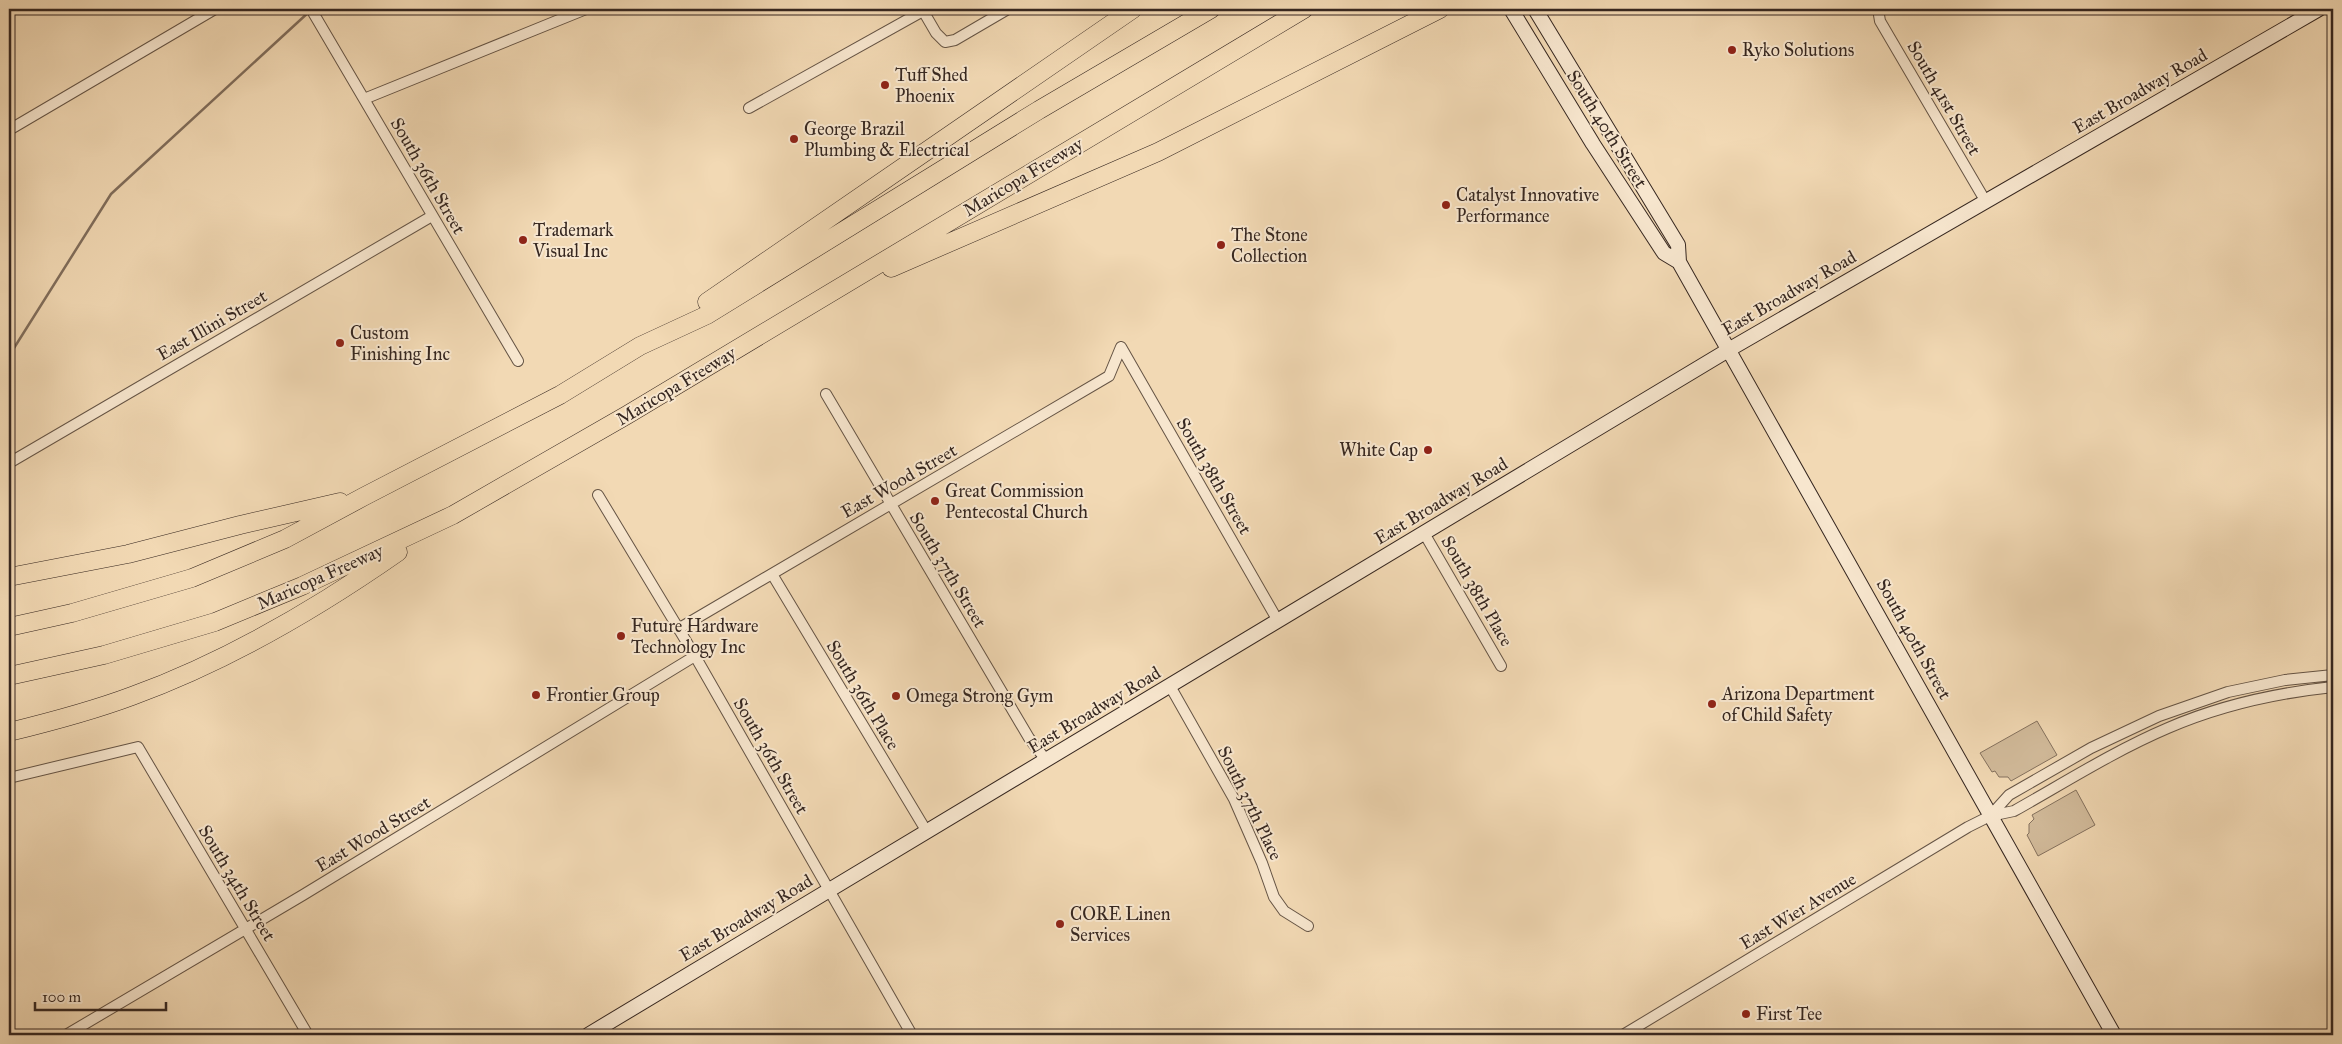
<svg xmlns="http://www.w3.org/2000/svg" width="2342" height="1044" viewBox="0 0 2342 1044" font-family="'IM FELL Great Primer',serif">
<rect width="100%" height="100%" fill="#f2d9b4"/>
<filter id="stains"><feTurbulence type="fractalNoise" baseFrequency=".004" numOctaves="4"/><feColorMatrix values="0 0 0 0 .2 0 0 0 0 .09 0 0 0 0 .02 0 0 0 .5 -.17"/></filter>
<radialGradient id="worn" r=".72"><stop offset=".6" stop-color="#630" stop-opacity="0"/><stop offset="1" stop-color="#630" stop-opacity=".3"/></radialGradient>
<path fill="#d2bb9b" stroke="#84715e" d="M2037,721l20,34 -46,26 -3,-4h-9l-4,-6 -3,1 -12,-19z
M2076,790l19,35 -57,31 -11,-21 2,-2v-9l5,-5 -2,-4z"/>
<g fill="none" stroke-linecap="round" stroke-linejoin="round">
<path stroke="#806d5b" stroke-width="2.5" d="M9,356l102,-162 199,-183"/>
<g stroke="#655445" stroke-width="12">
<path id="minor" d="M311,9l207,352
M922,9l14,24 9,9 10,-2 53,-31
M1878,9l2,12 106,181
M364,99l222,-90
M749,108l174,-97
M9,130l206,-121
M1121,347l157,274
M826,394l203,344 17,22
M9,463l423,-247
M598,495l97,161 217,379
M1424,533l77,133
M772,574l155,258
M678,629l431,-253 12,-29
M1170,686l64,113 28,64 12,34 10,14 24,15
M9,778l129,-31 170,288
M1990,816l19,-21 82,-47 68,-32 69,-24 57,-12 48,-5
M66,1035l237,-140 392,-239
M1623,1035l345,-208 22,-11 24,-5c50,-28 100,-60 154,-83 53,-23 108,-35 165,-41"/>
</g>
<g stroke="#362720" stroke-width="16">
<path id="secondary" d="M1511,9l82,135 71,109 15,9
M1535,9l143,236 1,17 435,773
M588,1035l1142,-686 589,-340"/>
</g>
<g stroke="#362720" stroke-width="19">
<path id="motorway" d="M891,268l267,-116 282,-143
M707,302l426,-293
M9,577l119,-23 112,-29 100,-23
M9,627l63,-14 120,-35 93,-39 78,-42 197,-102 80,-49 67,-31 332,-205 172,-101
M9,676l95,-21 111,-33 87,-36 151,-71 174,-100 677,-406
M9,732c41,-10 83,-21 123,-36 96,-35 183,-86 266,-144"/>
</g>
<use href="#minor" stroke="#f7e6ce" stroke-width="10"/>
<use href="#secondary" stroke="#f7e6ce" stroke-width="14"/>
<use href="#motorway" stroke="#f2d9b4" stroke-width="18"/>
</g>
<g fill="#8f2418" stroke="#f7e6ce" stroke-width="2">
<circle cx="1732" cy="50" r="5"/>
<circle cx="885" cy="85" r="5"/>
<circle cx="794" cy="139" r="5"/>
<circle cx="1446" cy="205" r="5"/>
<circle cx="523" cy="240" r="5"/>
<circle cx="1221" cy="245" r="5"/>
<circle cx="340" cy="343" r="5"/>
<circle cx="1428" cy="450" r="5"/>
<circle cx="935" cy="501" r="5"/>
<circle cx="621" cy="636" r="5"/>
<circle cx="536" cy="695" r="5"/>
<circle cx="896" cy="696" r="5"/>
<circle cx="1712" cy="704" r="5"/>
<circle cx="1060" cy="924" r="5"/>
<circle cx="1746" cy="1014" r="5"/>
</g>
<g text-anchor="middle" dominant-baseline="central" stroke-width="4" stroke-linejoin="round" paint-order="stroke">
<g font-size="18" fill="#362720" stroke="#f7e6ce" text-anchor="start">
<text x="1742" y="50">Ryko Solutions</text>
<text x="895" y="75">Tuff Shed<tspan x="895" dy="21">Phoenix</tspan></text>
<text x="804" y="129">George Brazil<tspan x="804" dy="21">Plumbing &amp; Electrical</tspan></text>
<text x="1456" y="195">Catalyst Innovative<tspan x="1456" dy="21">Performance</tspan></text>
<text x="533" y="230">Trademark<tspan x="533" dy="21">Visual Inc</tspan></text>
<text x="1231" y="235">The Stone<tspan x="1231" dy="21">Collection</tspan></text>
<text x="350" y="333">Custom<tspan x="350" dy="21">Finishing Inc</tspan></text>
<text x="1418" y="450" text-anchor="end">White Cap</text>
<text x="945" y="491">Great Commission<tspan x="945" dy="21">Pentecostal Church</tspan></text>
<text x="631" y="626">Future Hardware<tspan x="631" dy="21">Technology Inc</tspan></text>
<text x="1722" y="694">Arizona Department<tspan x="1722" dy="21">of Child Safety</tspan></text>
<text x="546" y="695">Frontier Group</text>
<text x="906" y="696">Omega Strong Gym</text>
<text x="1070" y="914">CORE Linen<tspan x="1070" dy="21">Services</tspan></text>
<text x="1756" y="1014">First Tee</text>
</g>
<g font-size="18" fill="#362720" stroke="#f7e6ce">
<text transform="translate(2140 91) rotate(-30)">East Broadway Road</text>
<text transform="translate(1944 98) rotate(60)">South 41st Street</text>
<text transform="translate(1607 129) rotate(58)">South 40th Street</text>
<text transform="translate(428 176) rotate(60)">South 36th Street</text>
<text transform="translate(1023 177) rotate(-31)">Maricopa Freeway</text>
<text transform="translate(1789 293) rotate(-30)">East Broadway Road</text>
<text transform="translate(212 325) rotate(-30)">East Illini Street</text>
<text transform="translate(676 386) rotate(-31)">Maricopa Freeway</text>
<text transform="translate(1214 476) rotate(60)">South 38th Street</text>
<text transform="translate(899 481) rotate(-30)">East Wood Street</text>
<text transform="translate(1441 501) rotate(-31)">East Broadway Road</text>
<text transform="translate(948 570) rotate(59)">South 37th Street</text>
<text transform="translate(320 577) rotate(-24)">Maricopa Freeway</text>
<text transform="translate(1477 591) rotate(60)">South 38th Place</text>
<text transform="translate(1914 639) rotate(61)">South 40th Street</text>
<text transform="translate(863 695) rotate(59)">South 36th Place</text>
<text transform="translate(1094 710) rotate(-31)">East Broadway Road</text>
<text transform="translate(771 756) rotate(60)">South 36th Street</text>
<text transform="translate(1250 803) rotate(64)">South 37th Place</text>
<text transform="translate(373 834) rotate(-31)">East Wood Street</text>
<text transform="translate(237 883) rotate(59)">South 34th Street</text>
<text transform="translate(1798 911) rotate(-31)">East Wier Avenue</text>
<text transform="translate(746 918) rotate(-31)">East Broadway Road</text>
</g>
</g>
<rect width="2342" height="1044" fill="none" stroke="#f2d9b4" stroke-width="30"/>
<rect x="10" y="10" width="2322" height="1024" fill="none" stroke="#362720" stroke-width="2.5"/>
<rect x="15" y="15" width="2312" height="1014" fill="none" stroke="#362720"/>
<path d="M35 1002v8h131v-8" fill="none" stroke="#362720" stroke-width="2.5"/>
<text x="42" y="1002" font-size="15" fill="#362720" stroke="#f7e6ce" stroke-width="4" paint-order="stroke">100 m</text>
<rect width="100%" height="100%" filter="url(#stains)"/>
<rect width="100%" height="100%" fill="url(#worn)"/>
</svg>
